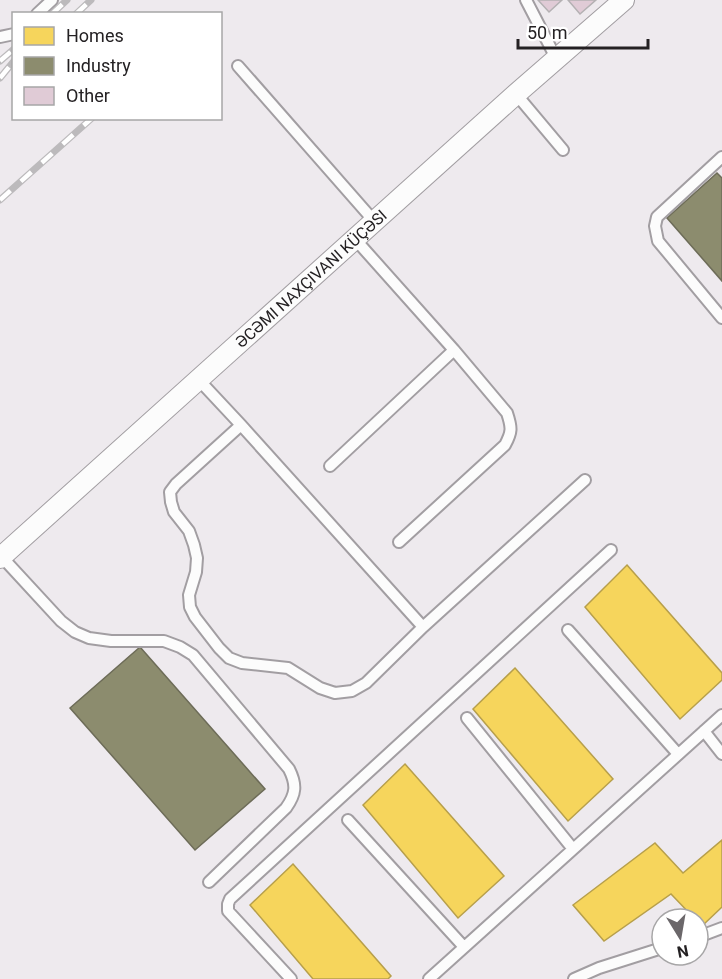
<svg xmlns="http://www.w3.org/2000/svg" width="722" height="979" viewBox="0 0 722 979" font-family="Roboto,sans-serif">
<rect width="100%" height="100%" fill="#eeeaee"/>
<path fill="#f6d55c" stroke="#b79f4b" stroke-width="1.5" d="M627,565l95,108v7l-42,39 -95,-112z
M515,668l98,111 -45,42 -95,-112z
M405,764l99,112 -46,42 -95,-113z
M722,840v67l-20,19 -4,-4v-3h-3l-24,-25 -67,47 -31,-36 82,-62 28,30z
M293,864l98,112 -3,3h-75l-63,-74z"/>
<path fill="#8c8c6e" stroke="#6d6c58" stroke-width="1.5" d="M717,173l5,5v103l-55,-63z
M140,647l125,142 -70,61 -125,-142z"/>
<path fill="#e0cbd6" stroke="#b4b1b3" stroke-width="1.5" d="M538,0h24l-13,12z
M568,0h28l-16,14z"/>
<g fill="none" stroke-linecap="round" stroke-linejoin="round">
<g stroke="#a29ea2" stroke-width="14">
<path id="service" d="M526,0l30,58
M37,14l15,-14
M0,37l14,-3
M238,66l136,155
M516,94l47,56
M722,157l-65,60 -2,9 3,15 64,77
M355,239l99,111 53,63c5,15 5,19 -2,32l-106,97
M198,379l43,46 182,202
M241,425l-65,59 -6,8 1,10 3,10 15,19 5,14 3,13 -1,14 -7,23 1,12 5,10 24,31 10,10 13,5 46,5 32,20 15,5 17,-2 14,-8 57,-56 162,-147
M330,466l124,-116
M1,556l60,65 14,11 14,6 22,3h53l16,6 13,8 96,114c8,16 7,25 -3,39l-77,74
M568,630l110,124
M467,718l106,131
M704,731l18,23
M348,820l116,127
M698,937l24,-9
M291,979l-63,-68v-7l2,-5 381,-349
M429,979l293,-264
M574,979l25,-11 63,-20"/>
</g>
<g stroke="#a29ea2" stroke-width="22">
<g id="minor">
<path id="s1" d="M0,558l516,-464 108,-94"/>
</g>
</g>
<use href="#service" stroke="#fcfcfc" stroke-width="10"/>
<use href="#minor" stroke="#fcfcfc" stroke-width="20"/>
<g stroke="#bcbabc" stroke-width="7">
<path id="rail" d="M52,14l15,-14
M76,14l15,-14
M0,61l14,-12
M0,78l14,-17
M0,200l92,-82"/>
</g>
<use href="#rail" stroke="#fff" stroke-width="4.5" stroke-dasharray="14" stroke-linecap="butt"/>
</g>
<g text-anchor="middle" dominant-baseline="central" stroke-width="6" stroke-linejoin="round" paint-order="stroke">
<g font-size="16" fill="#242123" stroke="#fff">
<text stroke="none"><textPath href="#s1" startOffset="418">ƏCƏMI NAXÇIVANI KÜÇƏSI</textPath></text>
</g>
</g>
<rect x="12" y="12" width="210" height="108" fill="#ffffff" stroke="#a7a6a7" stroke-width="1.5"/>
<rect x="24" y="27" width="30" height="18" fill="#f6d55c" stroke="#a7a6a7" stroke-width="1.5"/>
<text x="66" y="42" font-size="18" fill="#242123">Homes</text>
<rect x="24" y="57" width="30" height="18" fill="#8c8c6e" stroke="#a7a6a7" stroke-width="1.5"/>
<text x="66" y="72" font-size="18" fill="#242123">Industry</text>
<rect x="24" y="87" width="30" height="18" fill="#e0cbd6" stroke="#a7a6a7" stroke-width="1.5"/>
<text x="66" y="102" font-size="18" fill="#242123">Other</text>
<g transform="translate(680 937) rotate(169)"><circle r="28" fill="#ffffff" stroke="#a7a6a7" stroke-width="1.5"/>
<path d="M0-4.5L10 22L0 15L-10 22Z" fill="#6b676a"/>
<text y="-9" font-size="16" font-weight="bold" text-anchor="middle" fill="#242123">N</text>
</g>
<path d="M518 39v9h130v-9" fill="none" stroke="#242123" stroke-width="3"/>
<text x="527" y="39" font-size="18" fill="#242123" stroke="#ffffff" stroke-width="4.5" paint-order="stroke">50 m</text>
</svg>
